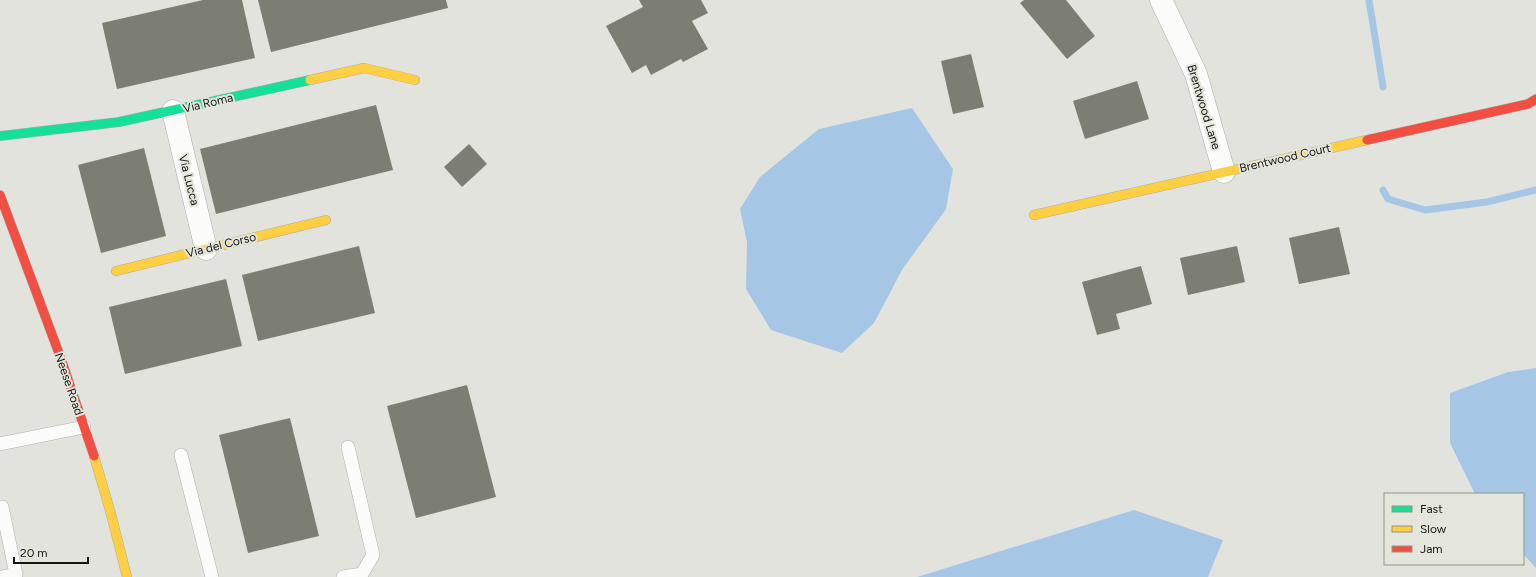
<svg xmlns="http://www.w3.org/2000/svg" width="1536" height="577" viewBox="0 0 1536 577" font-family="Figtree,sans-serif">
<rect width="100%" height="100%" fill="#e3e3de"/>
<path fill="#a5c7e5" d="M912,108l41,61 -7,40 -44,61 -28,53 -32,30 -71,-23 -25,-41 1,-47 -7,-33 20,-32 59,-48z
M1536,368v200l-13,-14v-60h-48l-25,-51v-50l58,-21z
M1134,510l89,30 -15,37h-291z"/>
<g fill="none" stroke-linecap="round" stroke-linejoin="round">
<path stroke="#a5c7e5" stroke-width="7" d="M1369,0l14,87
M1383,190l5,9 37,11 62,-8 49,-12"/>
</g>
<path fill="#7c7d73" d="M203,0h39l13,58 -138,31 -15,-66z
M258,0h188l2,8 -177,44z
M639,0h62l7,13 -16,8 16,28 -25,13 -2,-3 -30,16 -5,-10 -14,8 -26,-47 37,-19z
M1024,0h42l29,36 -28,23 -47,-56z
M971,54l13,53 -31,7 -12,-53z
M1137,81l12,38 -64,20 -12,-38z
M376,105l17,65 -177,44 -16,-65z
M469,144l18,20 -25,23 -18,-20z
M144,148l22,88 -65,17 -23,-88z
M1339,227l11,47 -51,10 -10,-46z
M359,246l16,67 -117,28 -16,-66z
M1237,246l8,36 -57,13 -8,-37z
M1141,266l11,38 -36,10 4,15 -23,6 -15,-53z
M226,279l16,67 -117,28 -16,-67z
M467,385l29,112 -80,21 -29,-112z
M290,418l29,118 -71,17 -29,-118z"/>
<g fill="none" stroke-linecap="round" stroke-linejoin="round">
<g stroke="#aeaeaa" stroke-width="14">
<path id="lane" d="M0,444l84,-17
M181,455l31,122
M0,507h2l14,67 -14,3
M343,577l19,-3 11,-19 -25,-108"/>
</g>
<g stroke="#aeaeaa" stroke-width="23">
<path id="street" d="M1161,0l35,74 28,98
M173,111l33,138"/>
</g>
<g stroke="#aeaeaa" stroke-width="10">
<path id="fast" d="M0,136l119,-14 191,-42"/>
</g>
<g stroke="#aeaeaa" stroke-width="10">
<path id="slow" d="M310,80l54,-12 51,12
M1034,215l333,-75
M116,271l210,-51
M94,456l17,58 16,63"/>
</g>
<g stroke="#aeaeaa" stroke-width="10">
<path id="jam" d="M1367,140l161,-36 8,-5
M0,195l60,161 34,100"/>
</g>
<use href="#lane" stroke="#fbfbfa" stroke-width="13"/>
<use href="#street" stroke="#fbfbfa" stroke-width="22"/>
<use href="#fast" stroke="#16e098" stroke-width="9"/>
<use href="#slow" stroke="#ffcf43" stroke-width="9"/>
<use href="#jam" stroke="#f24e42" stroke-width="9"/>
</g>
<g text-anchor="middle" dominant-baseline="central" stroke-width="4" stroke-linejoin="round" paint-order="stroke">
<g font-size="12" fill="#161713" stroke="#e4e6db">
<text transform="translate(208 103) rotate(-13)">Via Roma</text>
<text transform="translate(1204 107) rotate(73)">Brentwood Lane</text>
<text transform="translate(1285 158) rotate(-13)">Brentwood Court</text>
<text transform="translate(189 180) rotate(76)">Via Lucca</text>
<text transform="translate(221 245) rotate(-14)">Via del Corso</text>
<text transform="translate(69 384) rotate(71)">Neese Road</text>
</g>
</g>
<rect x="1384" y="493" width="140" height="72" fill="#e4e6db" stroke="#92938b"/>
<rect x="1392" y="506" width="20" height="6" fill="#16e098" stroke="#92938b"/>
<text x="1420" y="513" font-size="12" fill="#161713">Fast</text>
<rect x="1392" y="526" width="20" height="6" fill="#ffcf43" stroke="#92938b"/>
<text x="1420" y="533" font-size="12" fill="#161713">Slow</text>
<rect x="1392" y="546" width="20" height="6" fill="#f24e42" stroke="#92938b"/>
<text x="1420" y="553" font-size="12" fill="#161713">Jam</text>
<path d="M14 557v6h74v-6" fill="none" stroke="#161713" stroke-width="2"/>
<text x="20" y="557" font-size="12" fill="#161713" stroke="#e4e6db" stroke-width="3" paint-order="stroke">20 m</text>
</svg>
